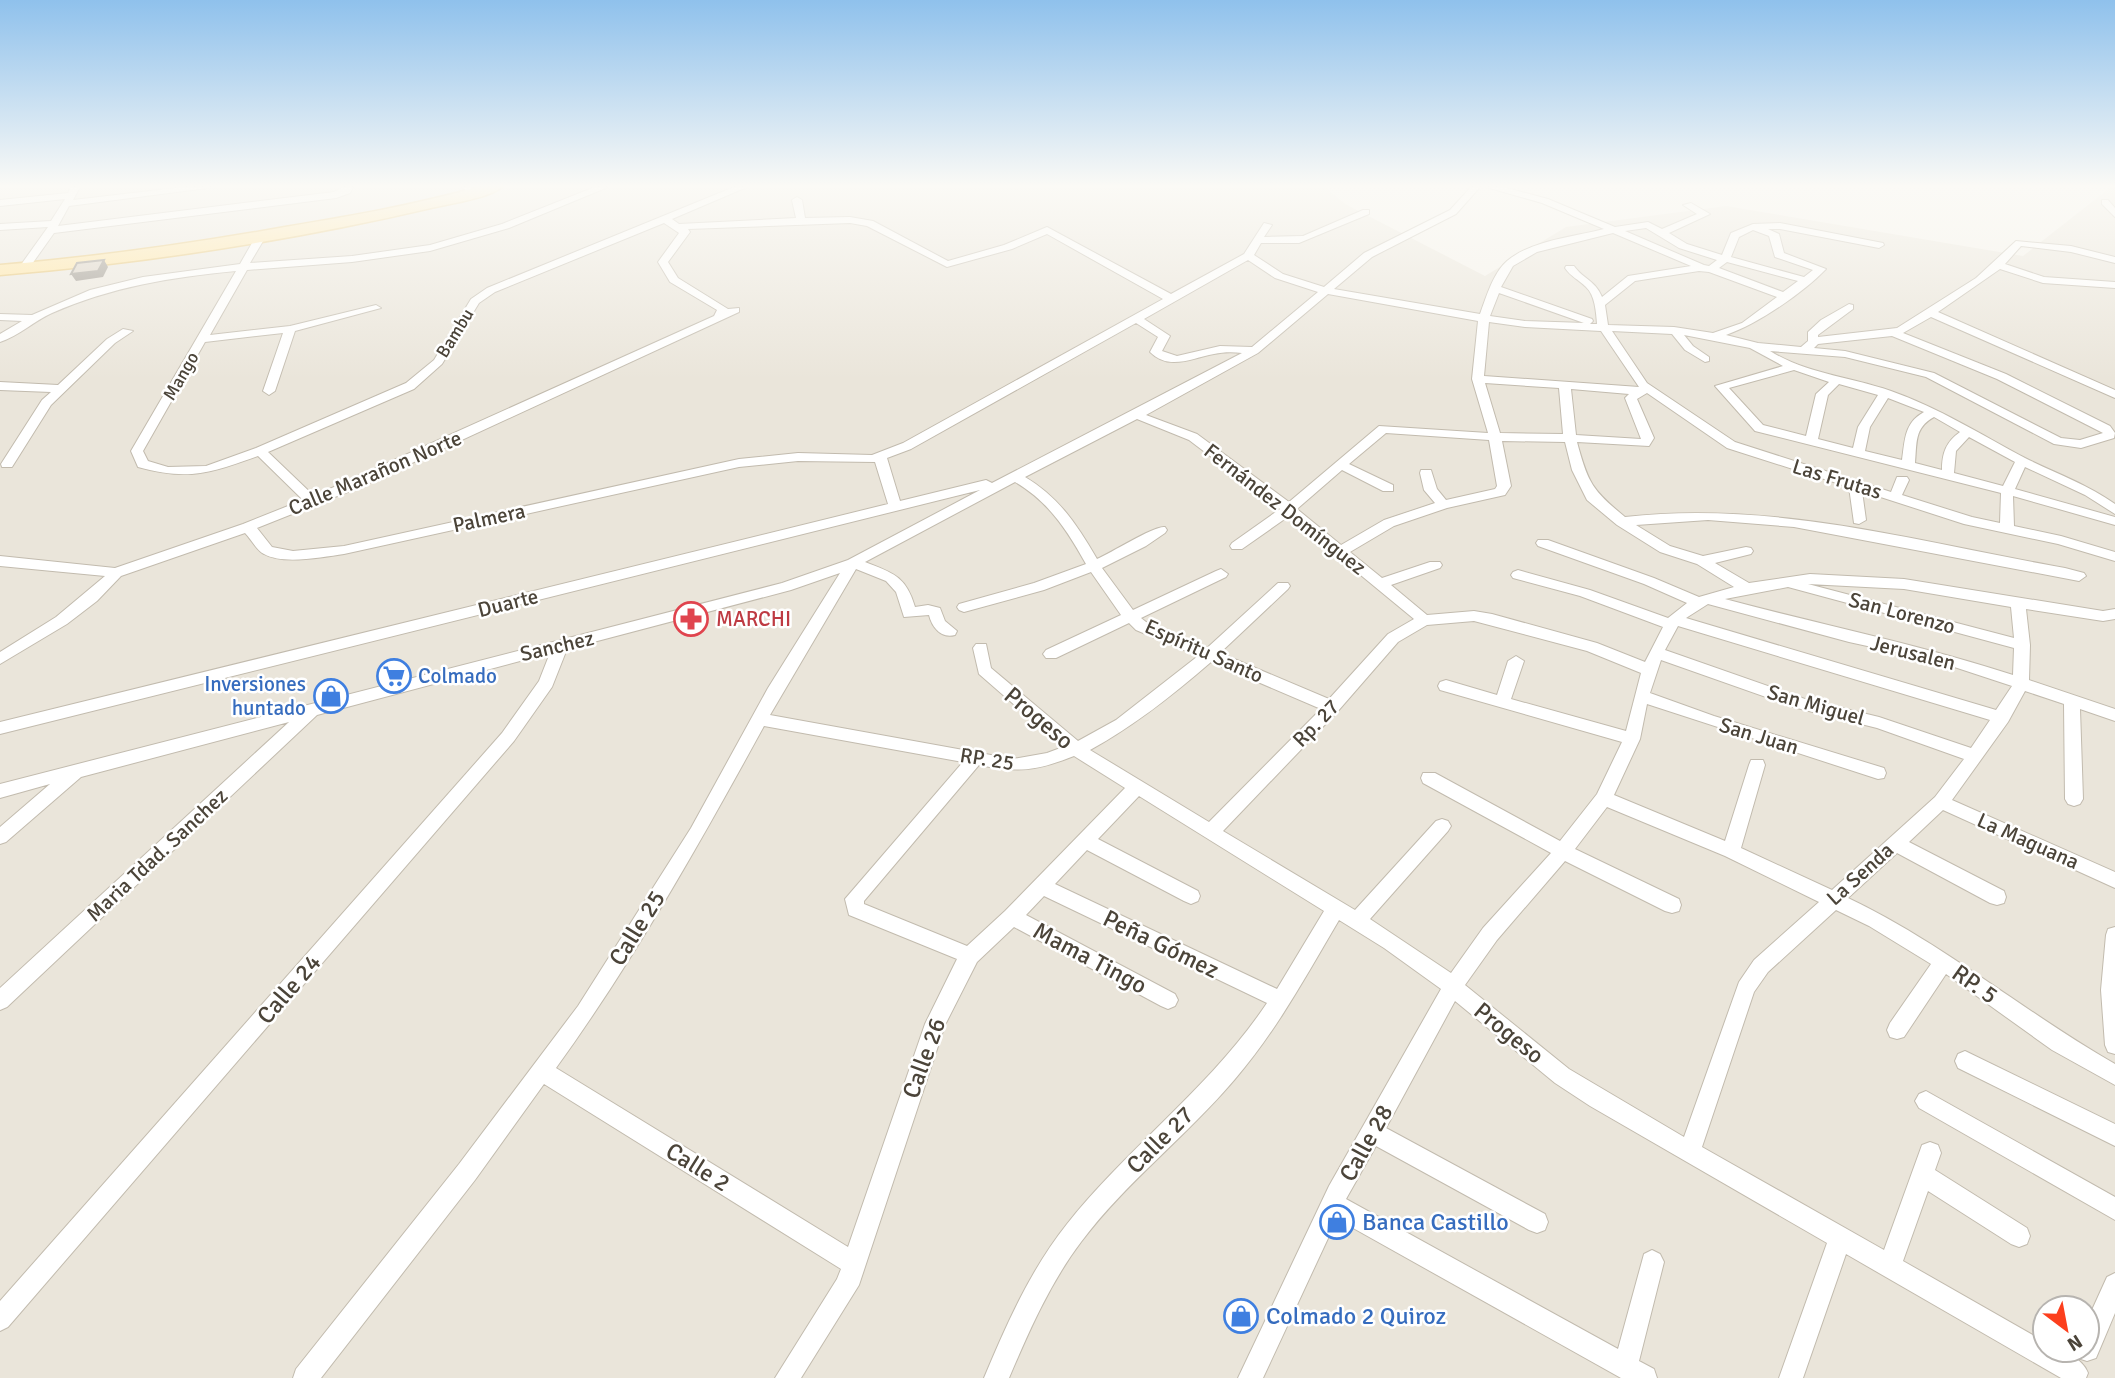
<svg xmlns="http://www.w3.org/2000/svg" width="2115" height="1378" viewBox="0 0 2115 1378" font-family="Signika,sans-serif">
<rect width="100%" height="100%" fill="#f6f3ec"/>
<path fill="#eae5da" fill-rule="evenodd" d="M0,187h1325l20,17 140,72 81,-49 160,-21 297,50 88,-69h4v1191h-2115zM2045,1308h42v42h-42z"/>
<g fill="none" stroke-linecap="round" stroke-linejoin="round">
<g stroke="#c2bbae" stroke-width="2">
<path id="street" d="M71,187h9l-7,13 111,-13h31l-146,19 -11,20 276,-34 9,-5h10l-3,6 -14,5 -282,35 -27,38h-8l-1,-2 30,-42 -48,3v-6l51,-3 14,-22 -65,7v-6l68,-7z
M462,187h9l1,1 -5,3z
M595,187h13l-99,41 -79,23 -78,11 -105,8 -37,65 80,-9 86,-21 5,3 -86,23 -20,60 -6,4 -6,-4 20,-58 -78,9 -62,109 5,10 20,6 38,-1 50,-18 150,-65 28,-23 37,-61 16,-11 247,-101h13l-75,32 7,5 117,-6 -4,-18 5,-3 5,3 3,18 45,-1 23,4 75,40 56,-16 43,-18 124,67 73,-40 20,-31 8,2 -8,12 39,-1 60,-26h6v4l-70,29h-38l-7,12 29,19 41,13 40,-34 86,-43 21,-23h9l-24,27 -84,43 -38,32 146,25c6,-16 13,-41 27,-53 25,-21 67,-24 97,-32l-62,-26 -56,-16h17l45,12 67,28 33,-5 14,7 35,-15 -14,-9 8,-2 19,11 -41,19 18,11 35,11 9,-22 22,-9 27,-1 103,20 1,2 -5,3 -99,-19h-12l11,5 5,19 42,16c-22,23 -68,55 -100,66l32,8 43,4 7,-6v-9l13,-12 28,-16 4,1v4l-35,26v2l79,-9 79,-50 40,-37 55,5 44,11v6l-44,-11 -50,-6 -16,18 39,13 71,5v6l-72,-5 -43,-14 -62,43 177,78v8l-184,-81 -28,16 103,41 104,52 5,7 -1,5 -33,10 -27,-4 -128,-67 -81,-20 -75,-6c37,23 81,26 121,40 48,17 89,43 134,67 30,15 62,26 90,46v10l-30,-19 -60,-28 -10,22 100,28v8l-102,-29 1,30 47,10 54,16v9l-57,-17 -94,-20 -102,-33 4,29 -7,4 -5,-1 -5,-36 -122,-39 -80,-55 -10,6 17,39 -5,8 -72,-4c11,41 15,48 48,75 149,-17 294,25 440,51l19,5 2,3 -7,5 -285,-54 -86,-7 -72,5 34,21 33,10 43,-9 5,1 2,3 -2,3 -36,9 34,20 61,-9 94,5 199,32 12,-2v10l-12,2 -77,-12 4,36 -1,35 86,29v12l-35,-12 3,90 -3,5 -6,2 -6,-2 -3,-5 -1,-95 -39,-13 -17,31 -56,78 163,72v16l-172,-78 -34,32 95,49 2,6 -2,6 -7,2 -7,-2 -93,-50 -49,45c95,45 176,114 267,166v21l-63,-35 -106,-76 -42,63 -7,2 -7,-2 -3,-7 3,-7 41,-59 -62,-38 -33,-16 -68,62 -14,20 -52,155 182,103 38,-105 8,-3 8,3 3,8 -6,17 92,58 3,8 -3,8 -8,3 -8,-3 -83,-53 -25,70 142,81v8c17,0 37,7 43,23l-2,5h-25l-215,-124 -43,124h-24l48,-135 -237,-137 -35,-23 -100,-82 -69,127 159,86 3,8 -3,8 -8,3 -8,-3 -153,-84 -30,53 272,150 26,-95 8,-4 8,4 4,8 -25,99 15,8 3,9h-36l-284,-159 -74,159h-25l91,-192 112,-197 -57,-41 -45,-28c-33,56 -62,110 -104,159 -48,57 -109,103 -154,163 -31,41 -52,89 -72,136h-25c22,-53 47,-109 83,-154 62,-78 144,-137 200,-221l-223,-107 -18,19 149,79 3,6 -3,6 -7,3 -7,-3 -147,-79 -37,35 -32,63 -86,260 -58,93h-26l62,-99 4,-10 -297,-185 -69,96 -154,198h-28l3,-9 163,-205 119,-158 113,-178 77,-140 72,-115 -49,17 -224,59 -15,38 -38,54 -506,586 -8,4v-30l502,-568 37,-52 11,-28 -233,62 -310,292 -7,3v-22l289,-266 -208,55 -75,65 -6,2v-17l50,-43 -50,14v-14l782,-201 66,-23 132,-70 -980,244v-12l888,-218 -13,-42 -77,-1 -59,6 -395,87c-21,3 -61,11 -80,0 -7,-3 -13,-15 -19,-21l-124,43 -24,25 -30,23 -67,40v-12l56,-35 49,-41 -105,-10v-10l115,12 128,-44 60,-24 -45,-44c-48,17 -69,25 -120,11l-7,-16 105,-180c-64,6 -125,16 -184,42 -18,8 -33,23 -52,29v-8l22,-13 -22,-1v-6l32,1 58,-25 53,-13 97,-13 16,-28 5,-3 5,3 -16,27 102,-7 78,-11 72,-21zM664,223l15,10 -21,29 12,20 47,28 -3,6 -400,180 -46,-44 146,-63 28,-25 37,-61 16,-11zM850,223l17,3 80,41 65,-18 35,-15 116,65 -260,144 -31,12 -74,-2 -59,6 -395,87 -51,5 -21,-4 -15,-19 103,-41 379,-175v-4l-11,1 -50,-31 -10,-16 22,-30 -2,-3zM1646,228l33,20 38,12 -8,6 -5,-1 -79,-34zM1753,230l16,6 6,21 38,13 -9,7 -73,-20 8,-20zM1613,233l78,33 -63,10 -26,21c-7,-17 -19,-18 -28,-31h-8l-1,2c6,9 13,11 21,19 9,8 10,25 11,37h-7l3,-3 -1,-2 -91,-32 12,-21 24,-14zM1248,260l27,18 43,14 -66,55 -32,-1 -43,10 -15,-5 8,-15 -26,-17zM1727,262l71,19 -15,11 -64,-24zM1699,271l10,1 68,25 -35,26 -29,10 -39,-6 -66,-2 -3,-20 30,-24zM1499,293l85,30h1l-60,-2 -35,-5zM1328,294l150,27 -6,58 16,54 -109,-7 -90,76 -92,-68 -51,-19 112,-62zM1489,322l36,5 76,4 38,56 -155,-11zM1136,323l22,14 -8,15c19,19 42,6 64,2 9,-2 19,-2 28,-1l-250,130 -6,-3 -86,21 -13,-43 24,-9zM1612,331l60,3 13,16 20,12 4,-1v-4l-16,-11 -9,-11 66,13 33,18 -68,20 40,45 246,62 -1,30 -28,-6 -70,-22 7,-15 -2,-3h-10l-6,15 -156,-50 -88,-59zM1892,336l105,43 106,54 -23,7 -19,-2 -127,-65 -89,-22 -31,-3 4,-4zM1794,370l35,12 -13,12 -10,42 -43,-11 -34,-37zM1485,383l74,5 4,46 -63,-1zM1839,384l39,11 -20,32 -5,21 -35,-9 10,-44zM1571,389l58,5 -4,4 16,41 -65,-4zM1888,398l36,14c-20,11 -19,28 -22,48l-37,-9 5,-24zM1934,417l26,15c-14,10 -18,21 -18,38l-27,-7c2,-20 -1,-35 19,-46zM1137,419l52,21 91,69 -48,34 -2,3 2,3h10l47,-33 125,103 -26,15 -59,65 -109,-46 68,-64 2,-3 -2,-3h-10l-71,65 -61,-26 -5,-4 85,-41 2,-3 -7,-5 -5,2 -83,39 -31,-42 44,-22 19,-13 2,-3 -2,-3c-10,-2 -54,26 -68,32 -19,-33 -38,-62 -72,-82zM1386,433l103,7 8,46 -2,3 -49,11 -9,-11 -6,-19h-10l-1,3 4,17 11,13 -51,17 -43,25 -44,-36 45,-39 41,21h10v-6l-44,-21zM1969,437l46,25 -12,24 -49,-13 2,-22zM1502,441l63,1 7,28 15,30 30,25 43,27 37,12 37,23 -35,10 -45,-19 -106,-38h-10l-2,3 2,3 106,38 43,19 -19,15 -78,-28 -72,-20 -5,2 -2,3 2,3 67,18 83,31 -18,35 -48,-19 -105,-29 -18,-3 -47,4 -36,-30 49,-17 2,-3 -2,-3h-10l-48,16 -32,-26 44,-26 53,-18 58,-13 6,-9zM1015,482c34,20 52,48 71,82l-52,19 -75,21 -2,3 2,3 5,2 80,-22 47,-18 30,43 -75,35 -3,4 3,4h10l73,-35 7,7 62,26 -82,64 -38,21 -87,-73 -5,-24h-10l-3,4 6,26 84,73 -16,6 -34,6 -243,-44 86,-146 30,12 10,11 8,25 25,-2c3,12 12,24 26,20l2,-4 -12,-10 -5,-13 -12,-3 -13,2c-9,-31 -22,-34 -50,-45zM1808,584l96,5 107,18 3,31zM1788,587l226,61 -1,27c-94,-31 -191,-50 -288,-76zM1708,604l141,38 87,19 76,25 -16,24 -310,-92zM1474,621l113,30 54,22 -15,58 -115,-32 13,-38 -8,-5 -8,5 -11,34 -51,-15 -6,2 -2,4 2,4 182,52 -25,52 -37,47 -125,-68h-12l-2,5 2,5 128,70 -68,75 -32,45 -81,-54 78,-88 3,-5 -3,-5 -6,-2 -6,2 -81,89 -132,-79 115,-120 60,-69 29,-17zM1678,626l312,94 -19,28 -92,-31 -74,-18 -140,-49zM1661,660l136,48 80,20 87,31 -29,38 -103,93 -91,-42 24,-83 -2,-5h-12l-2,5 -24,76 -111,-46 26,-56 7,-35 231,75 6,-1 2,-5 -2,-5 -170,-52 -64,-23zM1211,662l110,47 -112,113 -119,-72c44,-24 83,-55 121,-88zM764,726l199,36 -118,137 4,16 108,44 -32,65 -77,223 -292,-179c78,-108 144,-225 208,-342zM1074,756l51,32 -120,123 -38,35 -103,-42v-3l115,-136c40,8 57,6 95,-9zM1139,796l185,115 -47,78 -222,-105 32,-34 97,51 7,3 7,-3 2,-5 -2,-5 -100,-52zM1607,807l118,49 94,46 -65,58 -15,22 -55,155 -115,-68 -104,-84 32,-45 68,-79 100,50 7,2 7,-2 2,-6 -2,-6 -104,-50z
M2102,200h6l7,8v9l-13,-13z
M123,329l10,2 -18,12 -64,62 -39,62h-10l-1,-3 41,-64 9,-8 -51,-2v-8l58,3 49,-46z
M2115,927v127l-7,-2 -3,-7 -4,-55 5,-55 2,-6z
M1965,1051l150,73v22l-157,-78 -3,-7 3,-7z
M1926,1091l189,106v23l-196,-112 -4,-7 4,-7z
M2115,1273v40l-19,45 -9,3 -9,-3 -3,-8h12v-29l20,-44z"/>
</g>
<g stroke="#e6c16a" stroke-width="3">
<path id="primary" d="M478,187h24c-13,11 -53,17 -71,21 -141,33 -287,55 -431,67v-10c96,-8 190,-21 285,-38 65,-11 130,-22 193,-40z"/>
</g>
<use href="#street" fill="#fff" fill-rule="evenodd"/>
<use href="#primary" fill="#ffe39c" fill-rule="evenodd"/>
</g>
<path fill="#bab2a6" d="M1239,1305l10,7 -6,12 -10,-7z"/>
<path fill="#979187" d="M104,260l4,7 -5,10 -27,4 -5,-7z"/>
<path fill="#d8cfc1" stroke="#979187" stroke-width="2" d="M104,260l-6,11 -27,3 6,-11z
M1239,1305l10,7 -5,9 -10,-7z"/>
<linearGradient id="sky" x2="0" y2="1"><stop stop-color="#8fc1ec"/><stop offset="0.49" stop-color="#fbfaf6"/><stop offset="1" stop-color="#fbfaf6" stop-opacity="0"/></linearGradient>
<rect width="2115" height="380" fill="url(#sky)"/>
<defs>
<g id="pharmacy-ring" transform="scale(1.75)"><circle r="9.5" fill="#fff" stroke="#e0444e" stroke-width="1.5"/><path d="M-2-6h4v4h4v4h-4v4h-4v-4h-4v-4h4Z" fill="#e0444e"/></g>
<g id="supermarket-ring" transform="scale(1.75)"><circle r="9.5" fill="#fff" stroke="#3f7fe0" stroke-width="1.5"/><path d="M-6-5.5h2.5l.6 2H6L4.5 2H-2.5L-4.4-4H-6ZM-1.5 3.2a1.3 1.3 0 1 0 .1 0ZM3 3.2a1.3 1.3 0 1 0 .1 0Z" fill="#3f7fe0"/></g>
<g id="shop-ring" transform="scale(1.75)"><circle r="9.5" fill="#fff" stroke="#3f7fe0" stroke-width="1.5"/><path d="M-5-2.5h2.3a2.7 3.5 0 0 1 5.4 0H5L5.5 6h-11ZM-1.5-2.5h3a1.5 2.3 0 0 0-3 0Z" fill="#3f7fe0"/></g>
</defs>
<g fill-rule="evenodd">
<use href="#pharmacy-ring" x="691" y="619"/>
<use href="#supermarket-ring" x="394" y="676"/>
<use href="#shop-ring" x="331" y="696"/>
<use href="#shop-ring" x="1337" y="1222"/>
<use href="#shop-ring" x="1241" y="1316"/>
</g>
<g text-anchor="middle" dominant-baseline="central" stroke-width="5" stroke-linejoin="round" paint-order="stroke">
<g font-size="18" fill="#4b4439" stroke="#fff">
<text transform="translate(455 333) rotate(-58)">Bambu</text>
<text transform="translate(181 376) rotate(-60)">Mango</text>
</g>
<g font-size="21" fill="#4b4439" stroke="#fff">
<text transform="translate(375 473) rotate(-23)">Calle Marañon Norte</text>
<text transform="translate(1837 479) rotate(17)">Las Frutas</text>
<text transform="translate(1285 509) rotate(38)">Fernández Domínguez</text>
<text transform="translate(489 518) rotate(-12)">Palmera</text>
<text transform="translate(508 603) rotate(-14)">Duarte</text>
<text transform="translate(1902 613) rotate(15)">San Lorenzo</text>
<text transform="translate(557 646) rotate(-13)">Sanchez</text>
<text transform="translate(1204 651) rotate(24)">Espíritu Santo</text>
<text transform="translate(1913 653) rotate(14)">Jerusalen</text>
<text transform="translate(1816 705) rotate(16)">San Miguel</text>
<text transform="translate(1316 723) rotate(-46)">Rp. 27</text>
<text transform="translate(1759 736) rotate(17)">San Juan</text>
<text transform="translate(987 759) rotate(9)">RP. 25</text>
<text transform="translate(2028 841) rotate(24)">La Maguana</text>
<text transform="translate(157 855) rotate(-43)">Maria Tdad. Sanchez</text>
<text transform="translate(1860 874) rotate(-42)">La Senda</text>
</g>
<g font-size="21" fill="#be3a42" stroke="#fff" text-anchor="start">
<text x="716" y="619">MARCHI</text>
</g>
<g font-size="21" fill="#366cbe" stroke="#fff" text-anchor="start">
<text x="418" y="676">Colmado</text>
<text x="306" y="684" text-anchor="end">Inversiones<tspan x="306" dy="24">huntado</tspan></text>
</g>
<g font-size="24" fill="#4b4439" stroke="#fff">
<text transform="translate(1039 718) rotate(40)">Progeso</text>
<text transform="translate(637 928) rotate(-58)">Calle 25</text>
<text transform="translate(1161 944) rotate(26)">Peña Gómez</text>
<text transform="translate(1090 958) rotate(28)">Mama Tingo</text>
<text transform="translate(1975 984) rotate(35)">RP. 5</text>
<text transform="translate(289 989) rotate(-49)">Calle 24</text>
<text transform="translate(1509 1033) rotate(39)">Progeso</text>
<text transform="translate(924 1058) rotate(-70)">Calle 26</text>
<text transform="translate(1160 1140) rotate(-45)">Calle 27</text>
<text transform="translate(1366 1143) rotate(-61)">Calle 28</text>
<text transform="translate(698 1167) rotate(32)">Calle 2</text>
</g>
<g font-size="24" fill="#366cbe" stroke="#fff" text-anchor="start">
<text x="1362" y="1222">Banca Castillo</text>
<text x="1266" y="1316">Colmado 2 Quiroz</text>
</g>
</g>
<g transform="translate(2066 1329) rotate(148)"><circle r="33" fill="#ffffff" stroke="#b7b4b0" stroke-width="2"/>
<path d="M0-5L12 26L0 18L-12 26Z" fill="#fc3f1d"/>
<text y="-10" font-size="19" font-weight="bold" text-anchor="middle" fill="#4b4439">N</text>
</g>
</svg>
